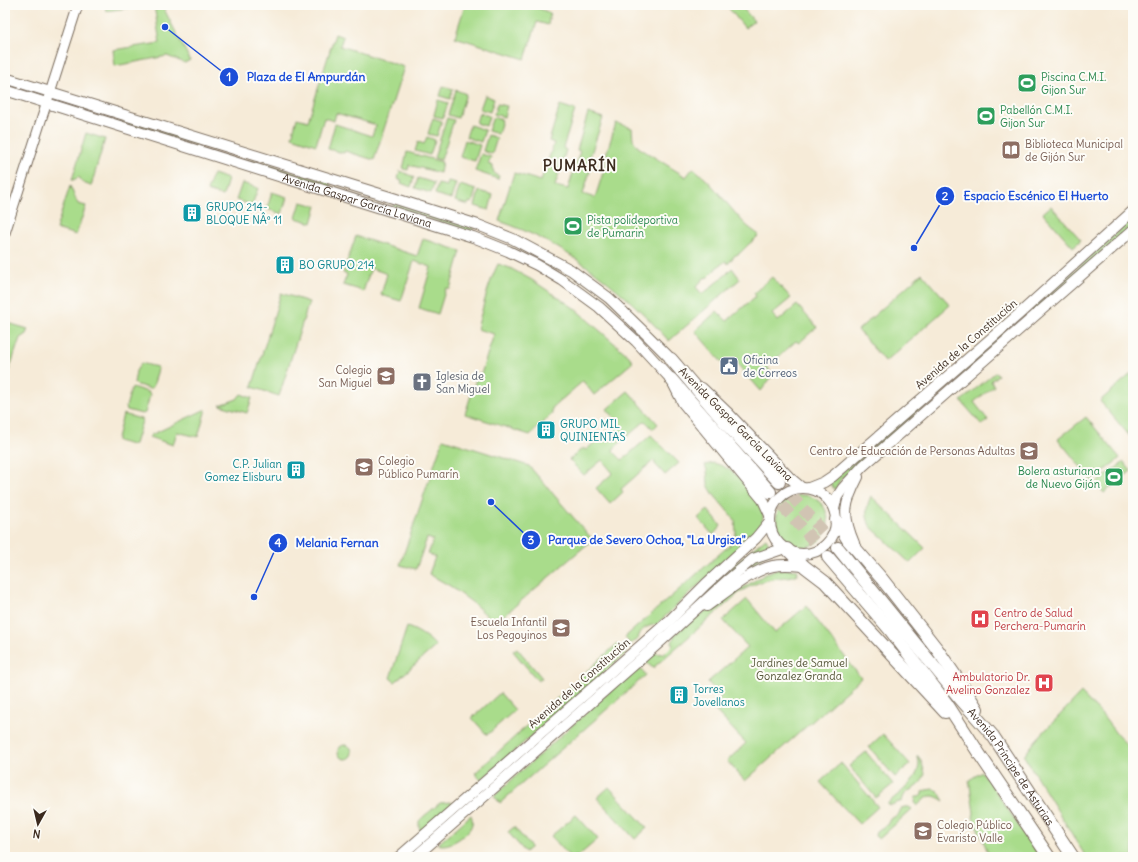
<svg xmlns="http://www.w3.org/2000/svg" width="1138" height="862" viewBox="0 0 1138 862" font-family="Delius,sans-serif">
<rect width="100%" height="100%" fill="#fdfcf7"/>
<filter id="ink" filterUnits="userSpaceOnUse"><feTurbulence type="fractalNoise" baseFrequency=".025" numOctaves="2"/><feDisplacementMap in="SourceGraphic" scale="8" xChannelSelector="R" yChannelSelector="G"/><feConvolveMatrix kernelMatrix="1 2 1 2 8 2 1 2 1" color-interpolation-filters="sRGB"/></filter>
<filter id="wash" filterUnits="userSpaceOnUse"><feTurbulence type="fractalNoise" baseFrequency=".012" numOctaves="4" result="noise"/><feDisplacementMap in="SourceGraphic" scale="16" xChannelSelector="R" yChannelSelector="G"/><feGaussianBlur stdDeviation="0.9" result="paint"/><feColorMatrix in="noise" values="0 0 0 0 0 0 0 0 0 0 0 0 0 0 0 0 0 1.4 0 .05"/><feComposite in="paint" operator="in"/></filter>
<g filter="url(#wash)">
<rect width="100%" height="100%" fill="#f6ebd8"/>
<path fill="#a9dc8b" stroke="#728354" d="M105,5H148L106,11Z
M154,5H166L167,8L164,9L190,60L185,63L167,56L115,66L113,50L160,43Z
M465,5H538V8L550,13L548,25L537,22L525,59L455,37Z
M726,5H740L754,21L745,28Z
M335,34L343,37L340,46L404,67L374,160L345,151L344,153L328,149L335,124L372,136L376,125L336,113L334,121L324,118L316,145L292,137L297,118L308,121Z
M443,86L453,89L450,99L440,96Z
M456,90L466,94L458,118L448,115Z
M485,95L494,99L490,112L480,109Z
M438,100L448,103L443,118L434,116V115Z
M497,104L507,106L504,117L494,114Z
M560,105L575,110L563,148L566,150L555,186L568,189L580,151L577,150L588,113L603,118L590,157L594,158L583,194L595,198L607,160L605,158L616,123L632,128L633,140L638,147L686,177L693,168C713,183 727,205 744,223C749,228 754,231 759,235L754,240L749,244L740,253L734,256L728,264L726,261L716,268L714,271L708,277L704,278L696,287L702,294L713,286V285L728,273H727L732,268L740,279L669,341C623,289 565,243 499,221L514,173L541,181L554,143L549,141Z
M479,113L489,116L486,126L476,123Z
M493,117L502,120L498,134L488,131Z
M433,118L442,121L437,136L428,134Z
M447,118L454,120L441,160L434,158Z
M124,119L194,142L196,143V145L121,122L122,120Z
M470,125L485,130L481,142L466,137Z
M86,133L105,139L91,186L83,183L79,177L73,180H72Z
M488,135L497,138L492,154L483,151Z
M427,137L435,140L430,155L415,151L418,142L424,144Z
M465,140L480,145L475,161L460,157Z
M407,152L442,162L440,173L409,165L408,170L403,169Z
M481,154L491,157L488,164L493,166C493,172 494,174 499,176L498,179L475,171Z
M251,161H254L330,183L331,187L329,188L251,162Z
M400,171L414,177L411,187L401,183L402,180L398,179Z
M213,174L228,179L223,196L207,191Z
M418,178L434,183L431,193L415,188Z
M448,181L456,183L451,199L435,194L438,184L447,186Z
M242,183L258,188L252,205L236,200Z
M460,185L476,190L472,203L469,202L468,205L455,201Z
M70,186L78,204L86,206L76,235L56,229Z
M479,191L493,195L489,210L475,206Z
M272,192L287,197L282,214L267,209Z
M301,202L317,206L312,223L296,218Z
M394,203L473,228L472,232L393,207Z
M1051,206L1081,240L1073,247L1043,213Z
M1133,218V225L1032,313L1030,311Z
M356,236L417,256L423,239L461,251L450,289L446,288L438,314L419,308L431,267L414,261L401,301L381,295L387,274L371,268L363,292L357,289L343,285L347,275L343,273Z
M498,264L510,268L532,280L574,308L614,343L629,356L633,362L594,395L583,381L552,408V414L530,435L465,414L478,373L481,374L494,334L477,329C483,307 488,284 498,264Z
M922,273L950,305L885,362L858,330Z
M772,277L791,298L772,314L778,321L797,305L817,327L799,343L796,341L767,367L773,375L761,391L733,359L725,366L695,331L717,311L727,321L756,296L754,293Z
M281,293L309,302L279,396L252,387Z
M5,322L28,329L26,334L20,338L5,382Z
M1002,332L1006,336L840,480L835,490L830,483Z
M141,363L157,367L158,369L153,387L150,389L135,384L134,383L136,371Z
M996,372L998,375L991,381L994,386L974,402L988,420L982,425L961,401Z
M1133,372V440L1100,401Z
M135,388L148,392L150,395L145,413L142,414L127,410L126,407L131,389Z
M628,391L658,424L653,429L645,421L614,448L613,451L622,460L651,435L679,463L665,475L655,464L654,460L621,489L623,492L610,504L596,488L613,473L602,460L584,475L569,460L583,448L586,450L618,422L607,409Z
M241,394L252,398L247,413L220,405L237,399Z
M206,409L198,437L177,432L173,445L149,437L151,435Z
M123,414L141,419L142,421L135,444L132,445L117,441V438Z
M1086,417L1120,458L1092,481L1058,439Z
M443,439L529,466L592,539L591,541L495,623L473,603L450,586L429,574L435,557L428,554L433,540L427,538L416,569L400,565Z
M1124,462L1131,471L1104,493L1096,483Z
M714,463C720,465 726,467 731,471C741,478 761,501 763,513C764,520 760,527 755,532L657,624C648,626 640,628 638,639L630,644L625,637L716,557L731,544L734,539L736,533L735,520L714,495L708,485L707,471L705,465Z
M776 521a26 26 0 1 1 52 0a26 26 0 1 1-52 0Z
M871,496L925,548L910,563L870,526C865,514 866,508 871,496Z
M708,510L721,526L713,535L698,518Z
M766,538L772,549L638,655L637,653L738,561Z
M783,569L798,570L797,574C789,578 781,577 772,579C760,581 750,586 740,592L653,668L643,660L653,653L664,654L673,645L672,643L675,634L694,619L713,606L767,573L774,570Z
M747,599L775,633L806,606L861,678L745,781L727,761L746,743L711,706L721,697L708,682L748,647L723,620Z
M407,627C418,631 428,637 436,646L395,682L390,678Z
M617,644L626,653L481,780L475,773Z
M517,648L542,678L538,681L513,651Z
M638,666L646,675L500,803L494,796Z
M500,693L515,710L487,735L472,718Z
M1081,693L1102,715L1118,736L1133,750V857H1086L1024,756L1036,740Z
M883,734L910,764L895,777L869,747Z
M338 752a7 7 0 1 1 14 0a7 7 0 1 1-14 0Z
M866,752L893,784L876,798L849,766Z
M917,755L921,760L925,774C923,778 922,782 918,785C910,792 905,789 902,801L891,805L887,804C900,792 926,776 917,755Z
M841,763L878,807L859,824L820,782Z
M982,772L990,783L1040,857H990L973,817L974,813L970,785L969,780Z
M609,787L647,828L635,839L597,798Z
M933,789L938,791L944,801C930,792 928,796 917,806L915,802L916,797H919L922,795V792L926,790Z
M451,802L454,804L421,832L419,827V821L423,817L440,803Z
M904,807H909L912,809L879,839L875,836L876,831L887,825L890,819L898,815L901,809Z
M471,815C472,818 473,821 472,824C470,834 448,849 438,844Z
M576,815L598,839L577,857H570L551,836Z
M514,827L531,847L525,852L508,832Z"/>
</g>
<g filter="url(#ink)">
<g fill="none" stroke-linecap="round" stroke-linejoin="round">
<path stroke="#d1c4b3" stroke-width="12" stroke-dasharray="12 6" stroke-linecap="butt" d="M779,482L838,548
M770,492L828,557"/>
<g stroke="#7c6e5f" stroke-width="11">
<path id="secondary" d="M5,233L78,5"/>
</g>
<g stroke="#7c6e5f" stroke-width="12">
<g id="primary">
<path d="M5,78L393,198L478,225L513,239L571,270L609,298L645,333L677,365"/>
<path id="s1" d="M5,90L473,237L508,251L537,265L562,280L599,307L636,341L671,379L683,403L763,500L770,515"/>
<path d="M702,388L727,412L789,477L802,488"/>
<path d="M809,488L824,482L833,476L1018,315L1133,211"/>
<circle cx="803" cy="521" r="33"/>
<path d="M834,509L837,497L843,488L863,466L1133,230"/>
<path d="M854,543C842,515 844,504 858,477"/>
<path d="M707,606C725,593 752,570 773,566C783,564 794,565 804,566"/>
<path d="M399,857L670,620L706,584L756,538L770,521"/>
<path d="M415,857L660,642L729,579L753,559L785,548"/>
</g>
</g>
<g stroke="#7c6e5f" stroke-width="14">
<g id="highway">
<path d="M671,359L729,427L779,482"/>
<path d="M671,379L770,492"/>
<path d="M836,520L848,540L882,579L937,649L965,690L977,709"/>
<path id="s2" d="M838,548L957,695L993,736L1073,857"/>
<path d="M787,549L804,566L825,582L945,712"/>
<path d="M828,557L891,631L947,704L980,755L1049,857"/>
</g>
</g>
<use href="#secondary" stroke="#fff" stroke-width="9"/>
<use href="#primary" stroke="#fff" stroke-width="10"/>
<use href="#highway" stroke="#fff" stroke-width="12"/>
</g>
</g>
<defs>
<g id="stadium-square" transform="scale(1)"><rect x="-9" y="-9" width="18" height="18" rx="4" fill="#2e9e5b" stroke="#fdfcf7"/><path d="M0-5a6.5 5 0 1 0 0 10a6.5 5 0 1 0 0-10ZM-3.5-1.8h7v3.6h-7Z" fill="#fff"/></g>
<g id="library-square" transform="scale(1)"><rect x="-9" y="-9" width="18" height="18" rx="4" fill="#8d6e63" stroke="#fdfcf7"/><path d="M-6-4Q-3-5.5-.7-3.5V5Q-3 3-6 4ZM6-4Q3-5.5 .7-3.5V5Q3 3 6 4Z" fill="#fff"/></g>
<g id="building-square" transform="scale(1)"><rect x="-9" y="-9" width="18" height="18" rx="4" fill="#0f9aa8" stroke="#fdfcf7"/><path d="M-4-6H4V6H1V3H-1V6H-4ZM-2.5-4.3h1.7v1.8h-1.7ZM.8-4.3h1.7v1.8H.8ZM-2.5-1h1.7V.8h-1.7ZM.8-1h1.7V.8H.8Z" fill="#fff"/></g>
<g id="civic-square" transform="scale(1)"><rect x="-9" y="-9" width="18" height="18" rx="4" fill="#5c6f8a" stroke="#fdfcf7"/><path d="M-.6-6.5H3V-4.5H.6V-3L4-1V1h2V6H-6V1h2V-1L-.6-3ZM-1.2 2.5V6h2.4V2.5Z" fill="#fff"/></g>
<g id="school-square" transform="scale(1)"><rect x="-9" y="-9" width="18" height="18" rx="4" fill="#8d6e63" stroke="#fdfcf7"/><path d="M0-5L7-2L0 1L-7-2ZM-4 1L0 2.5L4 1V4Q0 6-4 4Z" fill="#fff"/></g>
<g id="church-square" transform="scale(1)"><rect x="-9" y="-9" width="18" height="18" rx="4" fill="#6b7280" stroke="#fdfcf7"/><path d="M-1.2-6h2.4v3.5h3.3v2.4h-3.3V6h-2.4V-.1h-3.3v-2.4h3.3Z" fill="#fff"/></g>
<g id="hospital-square" transform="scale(1)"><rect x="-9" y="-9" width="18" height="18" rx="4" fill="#e0444e" stroke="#fdfcf7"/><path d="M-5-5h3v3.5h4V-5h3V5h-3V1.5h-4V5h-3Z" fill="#fff"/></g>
</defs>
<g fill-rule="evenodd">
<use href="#stadium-square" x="1027" y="83"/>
<use href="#stadium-square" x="986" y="116"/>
<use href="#library-square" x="1011" y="150"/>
<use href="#building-square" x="192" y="213"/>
<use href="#stadium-square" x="573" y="226"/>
<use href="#building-square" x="285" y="265"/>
<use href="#civic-square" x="729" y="366"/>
<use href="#school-square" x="386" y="376"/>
<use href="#church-square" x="422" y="382"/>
<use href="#building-square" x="546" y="430"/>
<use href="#school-square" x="1029" y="451"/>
<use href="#school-square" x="364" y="467"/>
<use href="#building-square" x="296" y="470"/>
<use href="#stadium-square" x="1114" y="477"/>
<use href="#hospital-square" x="980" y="619"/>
<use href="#school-square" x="561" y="628"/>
<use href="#hospital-square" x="1044" y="683"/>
<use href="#building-square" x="679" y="695"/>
<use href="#school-square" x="923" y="831"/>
</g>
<g text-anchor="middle" stroke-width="4" stroke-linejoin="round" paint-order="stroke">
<g font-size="11" fill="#27864d" stroke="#fdfcf7" text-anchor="start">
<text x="1041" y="81">Piscina C.M.I.<tspan x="1041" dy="13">Gijon Sur</tspan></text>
<text x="1000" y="114">Pabellón C.M.I.<tspan x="1000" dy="13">Gijon Sur</tspan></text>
<text x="587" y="224">Pista polideportiva<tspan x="587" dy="13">de Pumarin</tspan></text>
<text x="1100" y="475" text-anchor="end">Bolera asturiana<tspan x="1100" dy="13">de Nuevo Gijón</tspan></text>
</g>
<g font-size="11" fill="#785e54" stroke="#fdfcf7" text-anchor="start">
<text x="1025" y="148">Biblioteca Municipal<tspan x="1025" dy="13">de Gijón Sur</tspan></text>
<text x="372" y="374" text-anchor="end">Colegio<tspan x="372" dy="13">San Miguel</tspan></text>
<text x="1015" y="455" text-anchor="end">Centro de Educación de Personas Adultas</text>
<text x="378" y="465">Colegio<tspan x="378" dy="13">Público Pumarín</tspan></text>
<text x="547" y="626" text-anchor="end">Escuela Infantil<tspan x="547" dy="13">Los Pegoyinos</tspan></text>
<text x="937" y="829">Colegio Público<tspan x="937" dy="13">Evaristo Valle</tspan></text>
</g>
<g font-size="11" fill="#3b2a1e" stroke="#fdfcf7">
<text dy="4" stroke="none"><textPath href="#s1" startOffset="369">Avenida Gaspar García Laviana</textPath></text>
<text transform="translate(966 344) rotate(-41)" y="4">Avenida de la Constitución</text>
<text transform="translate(736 424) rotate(45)" y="4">Avenida Gaspar García Laviana</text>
<text transform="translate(579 683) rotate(-41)" y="4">Avenida de la Constitución</text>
<text dy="4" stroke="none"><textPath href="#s2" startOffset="279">Avenida Príncipe de Asturias</textPath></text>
</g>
<g font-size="11" fill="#0d838f" stroke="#fdfcf7" text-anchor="start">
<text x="206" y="211">GRUPO 214-<tspan x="206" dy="13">BLOQUE NÂº 11</tspan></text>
<text x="299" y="269">BO GRUPO 214</text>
<text x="560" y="428">GRUPO MIL<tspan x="560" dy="13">QUINIENTAS</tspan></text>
<text x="282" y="468" text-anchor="end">C.P. Julian<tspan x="282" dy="13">Gomez Elisburu</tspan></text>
<text x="693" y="693">Torres<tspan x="693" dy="13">Jovellanos</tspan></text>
</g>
<g font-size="11" fill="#4e5e75" stroke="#fdfcf7" text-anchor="start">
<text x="743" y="364">Oficina<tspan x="743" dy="13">de Correos</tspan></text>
</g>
<g font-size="11" fill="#5b616d" stroke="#fdfcf7" text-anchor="start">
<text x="436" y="380">Iglesia de<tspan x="436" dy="13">San Miguel</tspan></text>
</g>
<g font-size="11" fill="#be3a42" stroke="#fdfcf7" text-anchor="start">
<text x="994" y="617">Centro de Salud<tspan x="994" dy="13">Perchera-Pumarín</tspan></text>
<text x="1030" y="681" text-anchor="end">Ambulatorio Dr.<tspan x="1030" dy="13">Avelino Gonzalez</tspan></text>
</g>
<g font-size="11" fill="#565639" stroke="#fdfcf7">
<text x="799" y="667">Jardines de Samuel<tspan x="799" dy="13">Gonzalez Granda</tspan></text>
</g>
<g font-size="15" font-weight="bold" letter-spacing="1" fill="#3b2a1e" stroke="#fdfcf7">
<text x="580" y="171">PUMARÍN</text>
</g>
</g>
<path fill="none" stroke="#1d4ed8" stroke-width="1.5" d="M165 27L229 77M914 248L945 196M491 502L531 540M254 597L278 543"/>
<g fill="#1d4ed8" stroke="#fdfcf7" stroke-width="1.5">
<circle cx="165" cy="27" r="4"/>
<circle cx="914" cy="248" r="4"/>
<circle cx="491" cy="502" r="4"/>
<circle cx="254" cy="597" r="4"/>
<circle cx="229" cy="77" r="10"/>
<circle cx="945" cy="196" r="10"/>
<circle cx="531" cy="540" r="10"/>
<circle cx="278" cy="543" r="10"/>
</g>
<g font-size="12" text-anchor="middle" font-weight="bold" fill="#fff">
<text x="229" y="81">1</text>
<text x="945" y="200">2</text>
<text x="531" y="544">3</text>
<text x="278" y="547">4</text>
</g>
<g font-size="12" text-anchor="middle" font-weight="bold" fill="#1d4ed8" stroke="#fdfcf7" stroke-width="4" stroke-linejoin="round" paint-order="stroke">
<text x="306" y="81">Plaza de El Ampurdán</text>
<text x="1036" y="200">Espacio Escénico El Huerto</text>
<text x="647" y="544">Parque de Severo Ochoa, "La Urgisa"</text>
<text x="337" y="547">Melania Fernan</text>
</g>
<rect width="1138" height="862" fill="none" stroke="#fdfcf7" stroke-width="20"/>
<g transform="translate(38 824) rotate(188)" stroke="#fdfcf7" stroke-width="3" paint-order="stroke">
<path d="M0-3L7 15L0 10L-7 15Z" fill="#3b2a1e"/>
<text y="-6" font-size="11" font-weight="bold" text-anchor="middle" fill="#3b2a1e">N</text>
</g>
</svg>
